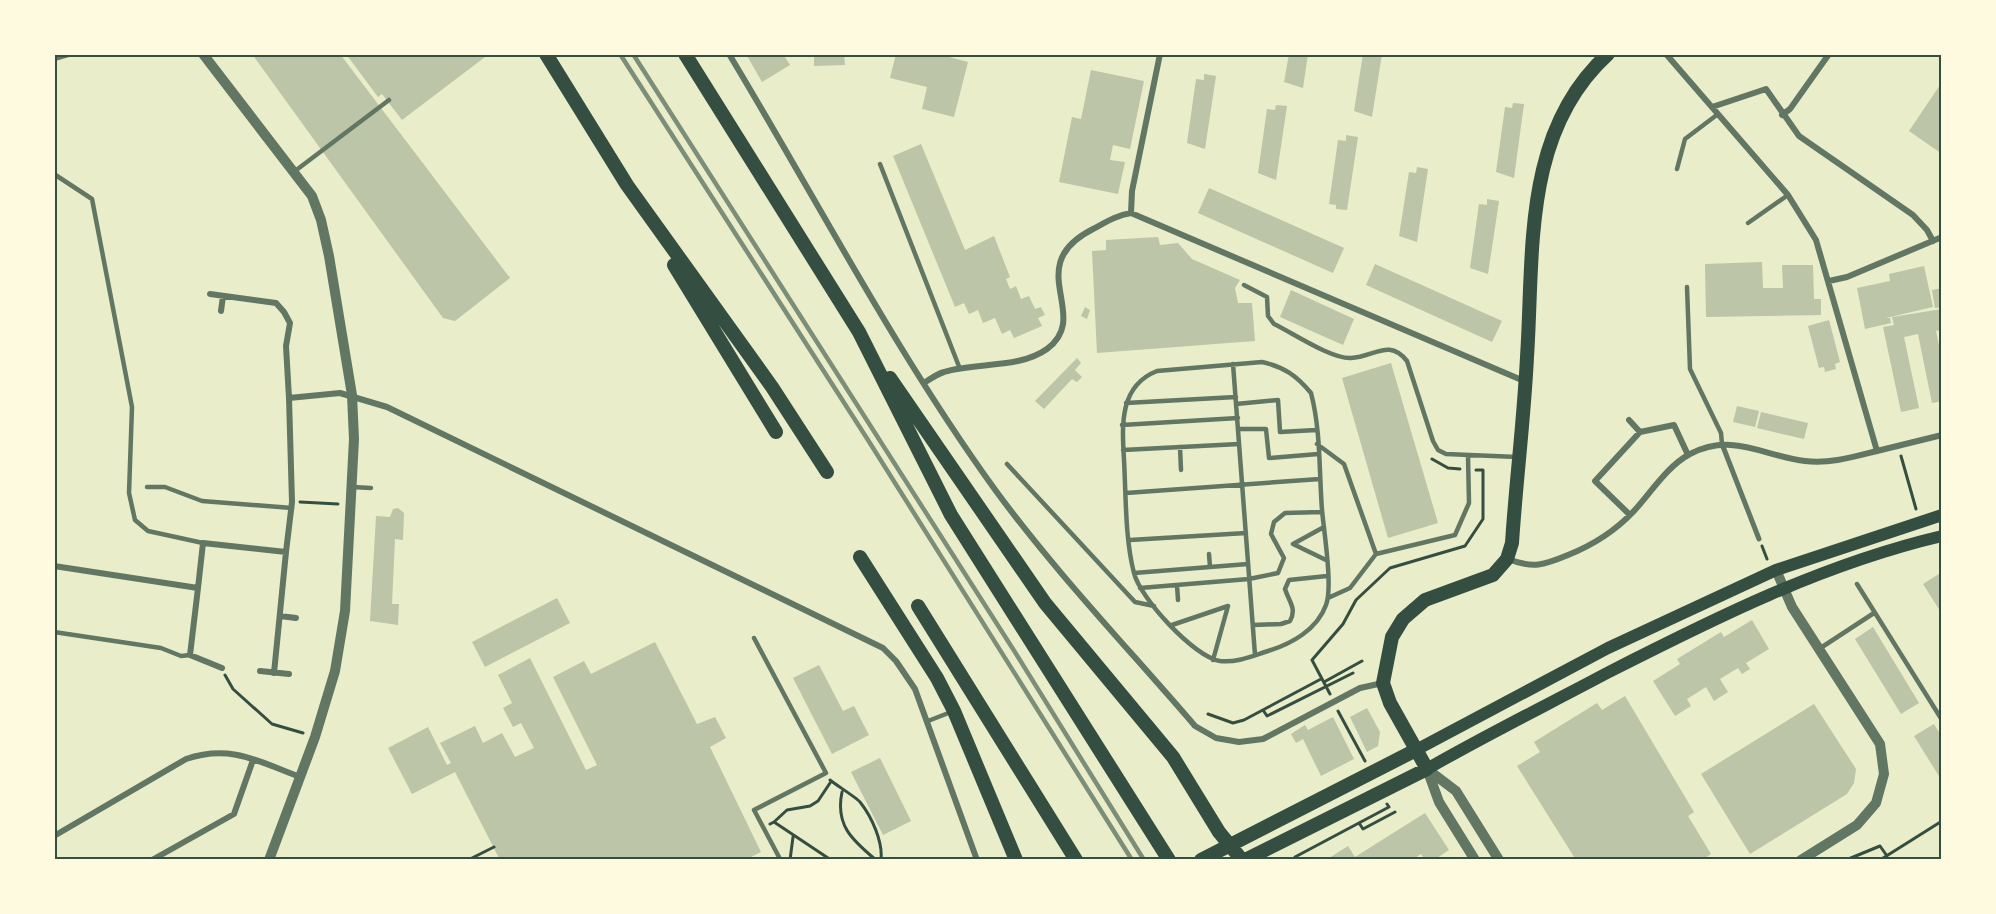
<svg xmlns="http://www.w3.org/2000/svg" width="1996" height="914" viewBox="0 0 1996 914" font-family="Karla,sans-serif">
<rect width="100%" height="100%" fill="#e9edc9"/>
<path fill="#bcc5a7" d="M252,54H340L510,278L455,321L443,318Z
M346,54H489L402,120L382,94L378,97Z
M746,54H783L790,65L762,82Z
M814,54H844L845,65L814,66Z
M896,54H938L968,62L954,117L922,109L927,87L890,78Z
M1289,54H1308L1303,88L1284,82Z
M1363,54H1382L1372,117L1354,111Z
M1091,70L1144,81L1130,149L1113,145L1110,160L1125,162L1118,194L1059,182L1072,117L1081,119Z
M1204,74L1216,76L1205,149L1187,143L1196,79L1204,80Z
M1942,82V154L1909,131Z
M1513,103L1524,104L1514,178L1496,172L1505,107L1512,108Z
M1276,105L1287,106L1276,180L1258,173L1267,109L1275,110Z
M1346,135L1358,137L1347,210L1336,209V205L1329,204L1338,140L1346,141Z
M921,144L965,250L994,236L1010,277L1006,279L1010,289L1016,286L1021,299L1029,296L1035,309L1041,307L1045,315L1038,318L1042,326L1014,338L1010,330L1002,334L995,318L983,323L978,310L969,314L964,303L955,307L893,156Z
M1417,167L1428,169L1417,242L1399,236L1409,172L1416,173Z
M1209,188L1344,248L1333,273L1198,213Z
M1487,199L1499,201L1488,274L1470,268L1479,204L1487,205Z
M1158,237L1160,245L1178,243L1192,259L1240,280L1235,288L1238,303H1252L1255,341L1097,353L1092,251L1106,250V240Z
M1762,262L1763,288H1783L1782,265H1813L1814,299H1821V315L1706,317L1705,264Z
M1375,264L1502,321L1492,342L1366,285Z
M1924,266L1933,307L1886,318H1890L1891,323L1865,329L1857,288L1890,281L1889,274Z
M1942,288V307L1935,308L1932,290Z
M1291,290L1354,319L1343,345L1280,317Z
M1085,307L1090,310L1087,319L1081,316Z
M1942,309V330L1936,331L1942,360V401L1932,403L1918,334L1904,337L1919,408L1901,412L1883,327L1894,325L1892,317Z
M1829,320L1840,362L1835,364L1836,369L1825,372L1824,367L1819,368L1808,326Z
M1077,358L1081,363L1075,370L1082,377L1077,382L1072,379L1044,409L1035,401Z
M1391,363L1438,523L1388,538L1342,378Z
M1737,406L1759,411L1755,427L1733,422Z
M1761,412L1808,423L1804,439L1757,428Z
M398,508L404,513L403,540L395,539L392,604H399L398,625L370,621L376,516L390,517L393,509Z
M1942,572V614L1923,584Z
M557,598L570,623L485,667L472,642Z
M1752,620L1769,649L1746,663L1750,669L1742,674L1738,668L1720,679L1728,692L1714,701L1706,687L1687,699L1691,706L1675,716L1653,681L1680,664L1677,659L1721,632L1724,637Z
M1873,627L1919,703L1901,714L1855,639Z
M655,642L697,724L715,717L726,738L710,747L761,852L745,860H500L455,772L412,794L388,748L428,727L447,765L451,763L440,743L475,726L483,743L502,733L515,757L534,748L521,723L513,727L503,708L512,703L498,675L530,658L586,770L597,765L553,677L584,661L591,674Z
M819,665L843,711L854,706L869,735L832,754L793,678Z
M1625,696L1694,812L1688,816L1711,854L1702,860H1576L1517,766L1540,752L1534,742L1597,703L1602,710Z
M1814,704L1856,769L1854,783L1847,794L1750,854L1701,774Z
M1367,708L1380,732L1378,746L1367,752L1350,717Z
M1333,717L1354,759L1321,776L1303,739L1296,743L1291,734L1305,725L1308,730Z
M1934,724L1942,737V781L1914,736Z
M880,758L911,821L883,835L851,772Z
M1425,813L1449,850L1434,860H1425L1421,854L1412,860H1326L1348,846L1355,857Z"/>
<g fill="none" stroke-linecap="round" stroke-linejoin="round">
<path stroke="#344e41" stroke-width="3" d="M1901,456L1916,509
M1432,459L1448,468L1460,469
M300,502L338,504
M1762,546L1767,559
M225,675L233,689L272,724L303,733
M1324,682L1362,661
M1330,694L1312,660L1343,624L1356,600L1390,568L1465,546L1483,519V470H1476
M1263,710L1267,716L1353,673
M1338,711L1365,761
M1208,714L1233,723L1244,720L1321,679
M830,780C836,785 857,798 860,802C872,817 883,842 881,860
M842,792C835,825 852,840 876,860
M774,822L787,810L810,806L818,801L830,783
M1359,823L1363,829L1395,812
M770,824L774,822L831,860
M468,860L494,847
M790,860L793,837
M1294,860L1295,857L1389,807L1387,804
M1846,860L1880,846L1887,856
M1880,860L1942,821"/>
<path stroke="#617663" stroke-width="4.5" d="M54,59L71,54
M880,164L960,369
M1677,169L1685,139L1718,114
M295,171L389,100
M54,174L92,199L132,407L129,493L135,520L148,531L203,543
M1748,223L1788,195
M1244,285L1267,297L1268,316L1274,324C1293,333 1331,359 1351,358C1374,357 1389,338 1407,361L1433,441L1438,450L1446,454L1517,457
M1687,287L1690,369L1721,433L1722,444
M1262,362C1284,367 1296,375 1311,393C1321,431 1319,472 1322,510C1324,532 1333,587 1326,605C1317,630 1291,644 1268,651C1252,656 1237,663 1220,661C1194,657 1140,598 1134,573C1125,539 1126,495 1124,460C1122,425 1119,386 1157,371Z
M1233,364L1255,655
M1126,403L1236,397
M1236,404L1278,400L1280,432L1316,430
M1122,425L1238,418
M1239,429H1266L1269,458L1318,454
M1317,444L1344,464L1376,554
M1180,447L1181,470
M1123,450L1239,444
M1007,464L1135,602L1154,606
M147,487H165L202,501L292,508
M352,487L371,488
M1126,493L1320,479
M1130,540L1246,533
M1293,544L1326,560
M1293,544L1324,527
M1209,554L1210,567
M1134,573L1248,564
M1857,584L1942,720
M1177,585L1178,600
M1140,588L1249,579L1278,573L1284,558L1271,534L1274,522L1285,513L1322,512
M1328,598L1350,588L1376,554L1455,535L1469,503L1468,456
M1172,625L1228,606
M1253,625L1281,624L1290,621C1297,608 1289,602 1285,589L1289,580L1327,576
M54,632L161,648L181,656L190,655
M754,638L826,773L754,810L779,857L778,860
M1819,649L1874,613
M1213,660L1228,606
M928,721L951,712"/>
<path stroke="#617663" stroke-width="5" d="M1722,444L1759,539"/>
<path stroke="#617663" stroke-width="6" d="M729,54C817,200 896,353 996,491C1057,574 1129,649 1195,726L1216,738L1239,742L1263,739L1360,688L1383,683
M1666,54L1788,195L1816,240L1877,451L1942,435
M1712,107L1766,89L1799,136L1913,215L1927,230L1933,241
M1782,115L1790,109L1829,54
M1131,213L1132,191L1160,54
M1829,281L1847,277L1942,237
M210,294L276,303L284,312L290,323L286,346L289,398
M221,311L223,296
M924,383C930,379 937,374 944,372C976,362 1019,369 1047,349C1093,315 1020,266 1093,229C1106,222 1117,215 1131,213L1524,381
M1629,420L1640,432
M1630,515L1595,481L1640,432L1674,425L1688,455
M1508,559C1533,569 1544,565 1568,555C1593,545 1614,532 1633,512C1650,494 1667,466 1690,454C1733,432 1763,456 1805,461C1830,464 1853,457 1877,451
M54,566L198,588L190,655L222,668
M198,588L203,543L286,552L292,502L289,398L340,393L387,407L883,648L896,661L915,689L977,860
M280,616L296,618
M260,671L289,674
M274,673L286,552
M54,836L186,759C230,744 258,761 300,777
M152,860L234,814L253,760"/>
<path stroke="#617663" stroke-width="10" d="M203,54L312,196L321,220L329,256L352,395L354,439L345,611L335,671L315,737L269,860
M1776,570L1792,607L1880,744L1884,774L1876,803L1857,825L1801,860
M1427,769L1456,791L1499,860
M1427,769L1439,802L1475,860"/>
<path stroke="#344e41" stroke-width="12" d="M1416,750L1608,648L1776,570L1942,515
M1427,769C1486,735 1547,705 1607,673C1715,618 1823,564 1942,536"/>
<path stroke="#344e41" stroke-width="14" d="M546,54L627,185L772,387L827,472
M685,54L859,332L951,515L1169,860
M674,265L776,432
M890,378L1045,603L1173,757L1219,832L1242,860
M860,557L937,678L954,711L1016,860
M918,606L1076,860
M1201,860L1416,750
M1245,860L1427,769L1390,703L1383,683L1392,637L1403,619L1425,600L1493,575L1507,559L1512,543C1516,481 1524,419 1527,357C1534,252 1522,132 1608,54"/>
<path stroke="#7c8e77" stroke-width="4.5" d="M620,54L868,440L1132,860
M633,54L1013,649L1144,860"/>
</g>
<rect width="1996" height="914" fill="none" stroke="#fefae0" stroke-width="111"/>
<rect x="56" y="56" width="1884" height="802" fill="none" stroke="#344e41" stroke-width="2"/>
</svg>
